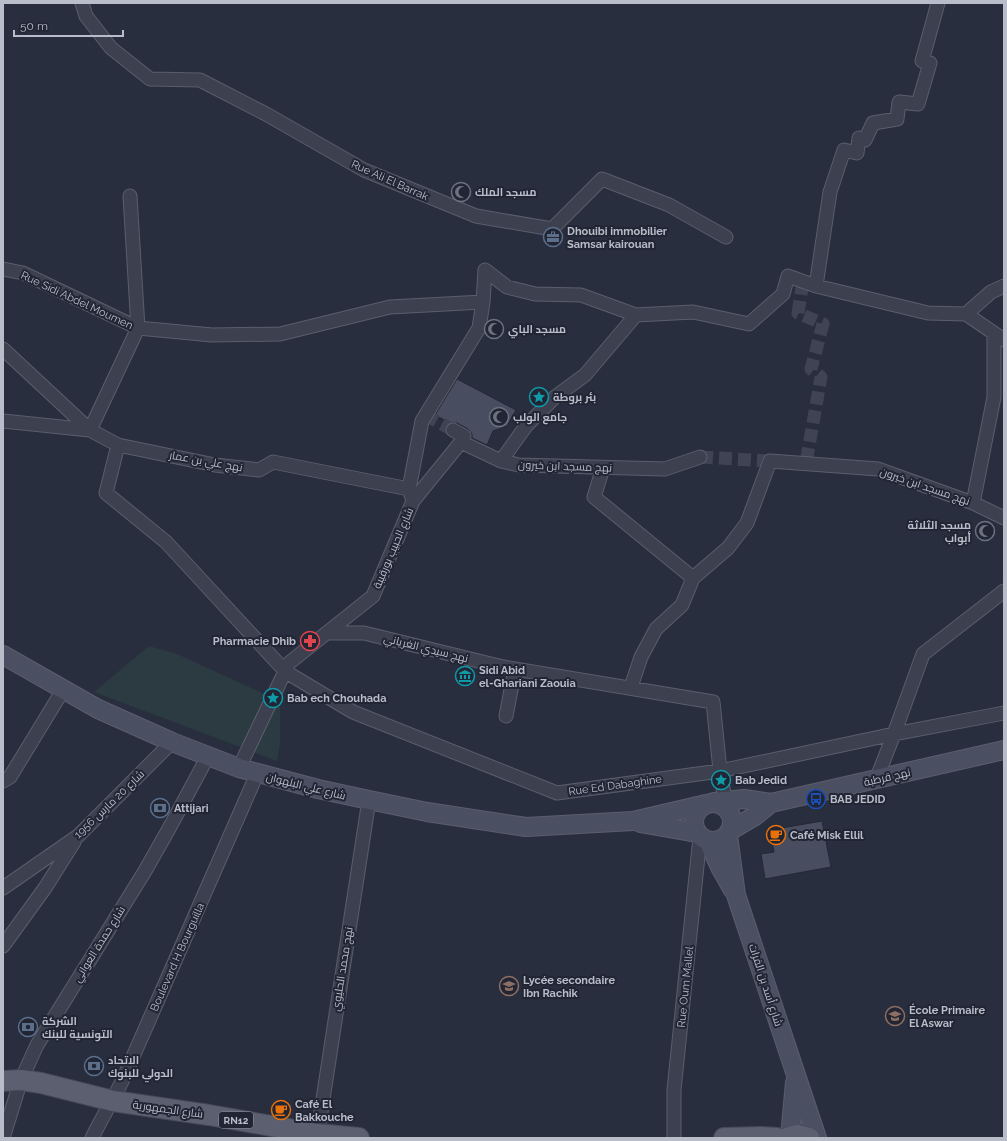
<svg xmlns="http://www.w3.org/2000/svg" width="1007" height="1141" viewBox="0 0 1007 1141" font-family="Raleway,Cairo,sans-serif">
<rect width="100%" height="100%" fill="#292e3f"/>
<path fill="#2b3b41" d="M149,646L177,654L273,698L280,703V743L277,761L94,692Z"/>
<path fill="#484d60" stroke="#232736" d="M457,379L516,410L507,426L493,431L487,445L472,438V434L468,429L457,423H450L435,415Z
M822,821L831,867L765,879L761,854L774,852L770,830Z"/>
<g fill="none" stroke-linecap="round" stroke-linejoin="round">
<path stroke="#3f4354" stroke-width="13" stroke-dasharray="13 6" stroke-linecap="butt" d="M803,282L798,313L823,324L811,369L821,377L806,463
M425,415L453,430
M700,457L770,461"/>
<g stroke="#5a5e6c" stroke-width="15">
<path id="street" d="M82,3L86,16L111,48L150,79L200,80L266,114L364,170L476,216L552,229L602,179L669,205L726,237
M3,269L23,273L138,328L212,335L280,334L390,307L483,302
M485,270L507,287L535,294L581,295L636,315L693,312L749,324L783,294L788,276L816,286L830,192L844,150L857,153L859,138L865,140L873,123L897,119L899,102L918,104L930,63L922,61L938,3
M816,286L928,313L966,314L1004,340
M966,314L991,292L1004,286
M3,349L90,430L138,328L130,196
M3,421L90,430L118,445L215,465L259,470L273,462L409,489
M453,430L464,436L461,442
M118,445L106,493L166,542L286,672L353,712L557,793L720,771L894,734L1004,713
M501,461L526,426L555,397L585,375L636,315
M603,468L594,497L693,578L682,605L656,629L641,657L631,687
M413,501L461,442L501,461L519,465L665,469L700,457
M973,503L994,397V333
M693,578L728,548L747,523L770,461L878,469L973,503L1004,518
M327,633H364L503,667L713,702L721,780L726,801
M506,716L515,669
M239,768L289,663L373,596L413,501L409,489L422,421L479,328L483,302L485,270
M876,780L894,734L923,654L1004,591
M3,781L10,777L63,690
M3,888L78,836L172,742
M3,946L45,888L74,842
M3,1138L21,1080L37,1045L145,871L171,825L208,756
M92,1138C102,1117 115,1097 125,1075L257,774
M317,1138L369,800
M674,1138V1090L700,837"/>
</g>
<g stroke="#5a5e6c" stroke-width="20">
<path id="secondary" d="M3,655L98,709L172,742L239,768L318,789L369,800L427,812L526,827L633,821L706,804
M714,802L744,799L771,803L1004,750
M694 822a19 19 0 1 1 38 0a19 19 0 1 1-38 0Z
M640,823L697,833
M731,830L755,816L771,803
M728,835L736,895L817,1138
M708,841L720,867L733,890
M790,1137L795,1082"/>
</g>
<g stroke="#464958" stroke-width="22">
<path id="primary" d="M3,1081L21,1080L41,1083L113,1101L209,1115L317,1134L359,1138
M724,1138L761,1137L777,1138
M787,1138L797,1135L809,1138"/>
</g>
<use href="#street" stroke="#3c404f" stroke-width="13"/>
<use href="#secondary" stroke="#4b4f62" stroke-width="18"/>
<use href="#primary" stroke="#5b5f6f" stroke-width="20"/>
</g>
<defs>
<g id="mosque-ring" transform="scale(1)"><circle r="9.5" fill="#212534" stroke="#6b7280" stroke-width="1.5"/><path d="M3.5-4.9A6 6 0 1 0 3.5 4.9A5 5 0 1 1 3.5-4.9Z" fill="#6b7280"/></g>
<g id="office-ring" transform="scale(1)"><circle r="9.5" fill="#212534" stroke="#5c6f8a" stroke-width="1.5"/><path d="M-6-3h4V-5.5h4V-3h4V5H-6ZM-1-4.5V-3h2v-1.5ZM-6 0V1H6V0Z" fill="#5c6f8a"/></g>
<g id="sight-ring" transform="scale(1)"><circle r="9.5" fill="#212534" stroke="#0f9aa8" stroke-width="1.5"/><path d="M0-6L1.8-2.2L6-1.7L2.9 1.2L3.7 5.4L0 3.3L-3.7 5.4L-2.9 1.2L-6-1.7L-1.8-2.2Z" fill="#0f9aa8"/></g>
<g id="pharmacy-ring" transform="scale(1)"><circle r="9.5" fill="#212534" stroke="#e0444e" stroke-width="1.5"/><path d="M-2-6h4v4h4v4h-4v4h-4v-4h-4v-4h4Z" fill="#e0444e"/></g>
<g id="museum-ring" transform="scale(1)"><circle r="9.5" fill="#212534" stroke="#0f9aa8" stroke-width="1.5"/><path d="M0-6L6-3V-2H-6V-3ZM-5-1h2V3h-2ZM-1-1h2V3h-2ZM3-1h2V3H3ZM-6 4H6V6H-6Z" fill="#0f9aa8"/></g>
<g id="bus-ring" transform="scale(1)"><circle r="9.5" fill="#212534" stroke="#1a4fb4" stroke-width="1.5"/><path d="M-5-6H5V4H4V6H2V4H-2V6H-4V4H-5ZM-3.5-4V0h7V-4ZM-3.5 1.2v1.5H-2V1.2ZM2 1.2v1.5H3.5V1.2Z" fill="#1a4fb4"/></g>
<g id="bank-ring" transform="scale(1)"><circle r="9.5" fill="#212534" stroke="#5c6f8a" stroke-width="1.5"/><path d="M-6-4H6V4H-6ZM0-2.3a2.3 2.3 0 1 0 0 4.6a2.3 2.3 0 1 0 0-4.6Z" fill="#5c6f8a"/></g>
<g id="cafe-ring" transform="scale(1)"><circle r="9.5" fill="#212534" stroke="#e8710a" stroke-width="1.5"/><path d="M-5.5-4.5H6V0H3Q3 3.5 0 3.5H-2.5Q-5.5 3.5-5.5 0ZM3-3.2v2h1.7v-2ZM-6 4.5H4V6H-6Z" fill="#e8710a"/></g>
<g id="school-ring" transform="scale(1)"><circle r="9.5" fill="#212534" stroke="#8d6e63" stroke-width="1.5"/><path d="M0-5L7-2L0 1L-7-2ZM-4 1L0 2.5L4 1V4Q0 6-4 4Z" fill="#8d6e63"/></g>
</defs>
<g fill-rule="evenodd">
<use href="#mosque-ring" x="461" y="192"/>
<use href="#office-ring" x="553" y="237"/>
<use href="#mosque-ring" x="494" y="329"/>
<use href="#sight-ring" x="539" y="397"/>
<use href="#mosque-ring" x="499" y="417"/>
<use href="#mosque-ring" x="985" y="531"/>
<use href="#pharmacy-ring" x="310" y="641"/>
<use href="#museum-ring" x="465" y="676"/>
<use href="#sight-ring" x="273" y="698"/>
<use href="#sight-ring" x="721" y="780"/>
<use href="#bus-ring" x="816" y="799"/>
<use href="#bank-ring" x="160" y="808"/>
<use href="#cafe-ring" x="776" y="835"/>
<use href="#school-ring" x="509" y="986"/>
<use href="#school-ring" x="895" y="1016"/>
<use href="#bank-ring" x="28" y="1027"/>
<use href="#bank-ring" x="94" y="1066"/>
<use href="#cafe-ring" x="281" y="1110"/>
</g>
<g text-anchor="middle" stroke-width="4" stroke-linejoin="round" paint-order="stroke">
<rect fill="#212534" stroke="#8b8f9c" stroke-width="1" x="219" y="1112" width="34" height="16" rx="3"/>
<g font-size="10" font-weight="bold" fill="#b9bcc9">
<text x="236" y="1124">RN12</text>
</g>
<g font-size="11" fill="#b9bcc9" stroke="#212534">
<text transform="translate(390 180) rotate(24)" y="4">Rue Ali El Barrak</text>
<text transform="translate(77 300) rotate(25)" y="4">Rue Sidi Abdel Moumen</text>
<text transform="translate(206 461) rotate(10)" y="4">نهج علي بن عمار</text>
<text transform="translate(565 466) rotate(2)" y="4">نهج مسجد ابن خيرون</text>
<text transform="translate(925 486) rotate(19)" y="4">نهج مسجد ابن خيرون</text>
<text transform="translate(393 548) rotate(-67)" y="4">شارع الحبيب بورقيبة</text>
<text transform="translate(426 648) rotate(14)" y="4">نهج سيدي الغرياني</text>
<text transform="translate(887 777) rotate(-13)" y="4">نهج قرطبة</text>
<text transform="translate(615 785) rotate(-8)" y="4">Rue Ed Dabaghine</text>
<text transform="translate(306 786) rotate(14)" y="4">شارع علي البلهوان</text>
<text transform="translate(109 804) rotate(-44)" y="4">شارع 20 مارس 1956</text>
<text transform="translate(99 944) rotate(-58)" y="4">شارع حمدة العواني</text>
<text transform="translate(177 957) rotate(-66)" y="4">Boulevard H Bourguilla</text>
<text transform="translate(342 969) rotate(-81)" y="4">نهج محمد الحليوي</text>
<text transform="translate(766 985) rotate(72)" y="4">شارع أسد بن الفرات</text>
<text transform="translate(685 987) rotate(-84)" y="4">Rue Oum Mallel</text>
<text transform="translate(168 1109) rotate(8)" y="4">شارع الجمهورية</text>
</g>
<g font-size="11" font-weight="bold" fill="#b9bcc9" stroke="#212534" text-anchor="start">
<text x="475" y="196">مسجد الملك</text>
<text x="567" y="235">Dhouibi immobilier<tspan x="567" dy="13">Samsar kairouan</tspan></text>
<text x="508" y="333">مسجد الباي</text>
<text x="553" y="401">بئر بروطة</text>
<text x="513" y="421">جامع الولب</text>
<text x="971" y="529" text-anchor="end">مسجد الثلاثة<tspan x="971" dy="13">أبواب</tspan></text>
<text x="296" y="645" text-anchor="end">Pharmacie Dhib</text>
<text x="479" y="674">Sidi Abid<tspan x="479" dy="13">el-Ghariani Zaouia</tspan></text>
<text x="287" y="702">Bab ech Chouhada</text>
<text x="735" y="784">Bab Jedid</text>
<text x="830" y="803">BAB JEDID</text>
<text x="174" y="812">Attijari</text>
<text x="790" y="839">Café Misk Ellil</text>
<text x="523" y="984">Lycée secondaire<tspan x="523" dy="13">Ibn Rachik</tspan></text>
<text x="909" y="1014">École Primaire<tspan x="909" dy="13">El Aswar</tspan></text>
<text x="42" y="1025">الشركة<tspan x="42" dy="13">التونسية للبنك</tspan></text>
<text x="108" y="1064">الاتحاد<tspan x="108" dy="13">الدولي للبنوك</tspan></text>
<text x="295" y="1108">Café El<tspan x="295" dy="13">Bakkouche</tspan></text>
</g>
</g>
<rect width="1007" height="1141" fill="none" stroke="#b9bcc9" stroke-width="8"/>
<path d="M14 30v6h109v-6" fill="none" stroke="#b9bcc9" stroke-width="2"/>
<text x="20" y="30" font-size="12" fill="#b9bcc9" stroke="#212534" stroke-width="3" paint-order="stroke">50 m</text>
</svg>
